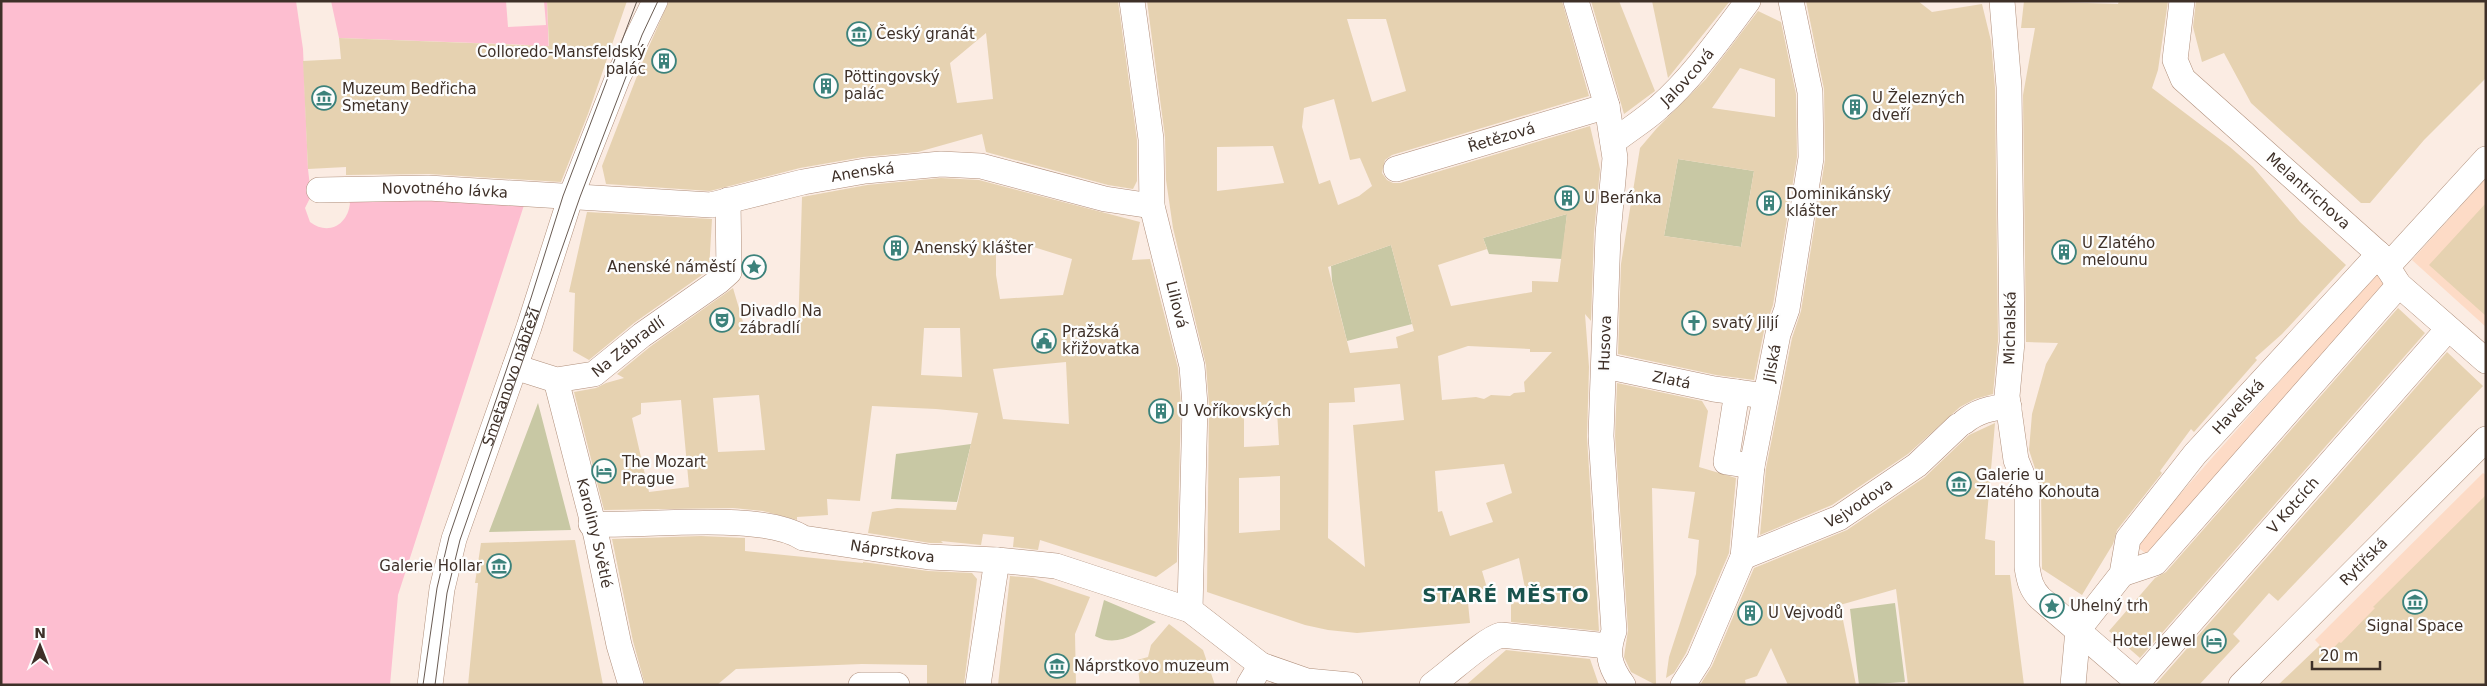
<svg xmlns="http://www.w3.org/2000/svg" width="2487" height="686" viewBox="0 0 2487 686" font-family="'DejaVu Sans',sans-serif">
<rect width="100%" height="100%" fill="#fbece3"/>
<path fill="#fddbc6" d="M2486,178V327L2412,260Z
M2380,268L2394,280L2149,556L2135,545Z
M2483,473L2486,475V685H2358L2315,640Z"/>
<path fill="#c8c8a4" d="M1678,159L1754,171L1741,247L1664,236Z
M1567,214L1562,259L1489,254L1483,238Z
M1391,245L1412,324L1347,341L1332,281L1331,266Z
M538,403L571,530L489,532Z
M971,444L957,502L891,499L896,454Z
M1104,600L1156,622C1137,633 1117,648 1095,636Z
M1895,603L1905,682L1859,685L1850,609Z"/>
<path fill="#fdbed0" d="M1,1H296L303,49L308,169L311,196L305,208L310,222C328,236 348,225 350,203L346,198L525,202L398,595L390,685H1Z
M331,1H547L550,84L529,45L339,38Z"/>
<path fill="#fbece3" d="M506,1H544L546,25L508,27Z"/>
<path fill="#e6d2b1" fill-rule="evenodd" d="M547,1H627L588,114L561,182L429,174L346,175V167L308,169L303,61L341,59L339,38L549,46Z
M669,1H1118L1137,140V181L1133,189L1108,185L986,152L982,134L918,152L863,157L800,168L710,191L606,184L602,166L646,53ZM986,33L993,99L957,103L950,63Z
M1147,1H1562L1589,96L1392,155L1385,160L1382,173L1387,180L1393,183H1400L1590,126L1600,169L1594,233L1591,321L1585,314L1589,367L1587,437L1599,631L1511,622V602L1528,603L1519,558L1482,571L1487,588L1467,593L1470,623L1357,633L1328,630L1305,625L1207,592L1209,405L1206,365L1173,228L1166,180L1165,137ZM1347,19H1386L1406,91L1372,102ZM1334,99L1350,160L1360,158L1372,186L1359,196L1338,205L1330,180L1319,184L1302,127L1304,108ZM1273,146L1284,183L1217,191V147ZM1567,214L1558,282L1532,281V292L1451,306L1438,265L1487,249L1483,238ZM1391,245L1414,331L1396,337L1398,348L1350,353L1328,267ZM1468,346L1530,349V352H1552L1524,382L1525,392L1514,393L1510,396L1491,395L1484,399L1476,397L1442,400L1438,356ZM1400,384L1404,420L1353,425L1365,567L1328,538L1329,403L1355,402L1354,388ZM1244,409L1277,411L1279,445L1244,447ZM1504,464L1512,493L1486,503L1493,522L1450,536L1442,511L1438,512L1435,471ZM1280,476V530L1239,533V478Z
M1591,1H1619L1655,91L1624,114Z
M1652,1H1730L1668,78Z
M1806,1H1918L1932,12L1982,4L1991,41L1995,88L1998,341L1993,394L1975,399L1960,407L1908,454L1832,505L1760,535L1766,468L1792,338L1801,311L1825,160L1824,89Z
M2024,1L2118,4L2119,1H2168L2158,70L2152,88L2230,147L2253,167L2300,222L2346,265L2282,334L2255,358L2257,360L2194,432L2191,429L2160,471L2162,473L2117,530L2113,544L2082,595L2042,569L2041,487L2029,450L2032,414L2046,364L2058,343L2026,342L2023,95L2035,28H2021Z
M2196,1H2486V78L2424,140L2370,203H2361L2251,103L2224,53L2202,62L2193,27Z
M1758,11L1781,22L1796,94L1797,157L1773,305L1764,331L1754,380L1716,375L1618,354L1621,264L1640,148L1657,128L1706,79ZM1740,68L1775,79V117L1712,108ZM1678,159L1754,171L1741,247L1664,236Z
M941,178L979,180L1140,222L1132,260L1150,259L1178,368L1181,405L1177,562L1156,577L1040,540L1038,550L1013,547L1014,537L983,534L981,545L941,541L943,543H930L868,533L872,512L897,508L956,510L978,413L936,409L872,406L860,501L827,499L828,515L797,517V520L763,511L733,508L604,510L574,392L596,388L606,383L624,378L617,374L651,346L733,288L746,332L798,335L802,197L867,185ZM996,244H1024L1072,259L1063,295L1000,299L996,275ZM924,328H960L962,377L921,375ZM1066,362L1069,424L1003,419L993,369ZM759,395L765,450L718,452L713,398ZM681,400L689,487L649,492L632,418L641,414V403Z
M2486,203V316L2429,265Z
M587,212L712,219L709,270L634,323L589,360L573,351L575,293L569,292Z
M2398,308L2425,333L2140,658L2109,631L2155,578L2166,572Z
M2447,352L2483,386L2278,601L2269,593L2233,634L2240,641L2199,685H2155Z
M1617,383L1702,401L1708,411L1699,467L1736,478L1729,553L1686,653L1674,673L1666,678L1669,657L1696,574L1699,540L1688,538L1695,492L1652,488L1656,685L1631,672L1624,657L1628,630L1615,436Z
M1995,423L1985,539L1995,541V575H2010L2024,685H1908L1896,589L1840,605L1856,685H1788L1771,648L1757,676L1745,680L1746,685H1700L1712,666L1754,568L1847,530L1925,477L1969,435Z
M2486,495V685H2278L2320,645L2328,654L2339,642L2341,643L2375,608L2373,607Z
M701,536L745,538V551L863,563V562L928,571L972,573L977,579L964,685H927V665L862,664L736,669L717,685H645L633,641L612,539Z
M575,540L603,685H468L478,583H475L481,543Z
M1010,576L1033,578L1090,597L1075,634L1076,685H998Z
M1169,624L1203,650L1215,685H1140L1137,660L1148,657L1151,645Z
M1506,650L1590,659L1599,685H1466Z"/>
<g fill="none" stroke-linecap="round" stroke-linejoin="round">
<g stroke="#b08f7b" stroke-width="26">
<g id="minor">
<path id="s1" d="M1132,1L1151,139L1152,206L1192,366L1195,405L1190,610"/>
<path d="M1576,1L1607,106L1615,158L1608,234L1601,436L1614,631C1606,653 1609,666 1623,685"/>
<path d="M2002,1L2009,87L2012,342L2007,396L2016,460L2027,487V567C2029,580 2031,589 2040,598L2141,685"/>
<path id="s2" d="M2182,1L2175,60L2183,79L2379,254L2399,285L2486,361"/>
<path id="s3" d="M1613,142C1628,130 1645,120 1659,107C1694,76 1720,38 1748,1"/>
<path id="s4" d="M1396,169L1607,106"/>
<path id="s5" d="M319,190L428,188L711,205L803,182L865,171L941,164L981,166L1105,199L1152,206"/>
<path d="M2387,267L2486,159"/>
<path id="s6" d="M1605,366L1714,389L1765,396"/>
<path id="s7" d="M515,367L556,380L594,374L642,335L719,281L729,272L728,200"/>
<path id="s8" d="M556,380L596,535L619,645L631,685"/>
<path d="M1737,392L1726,462L1752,466"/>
<path d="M1964,422C1977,411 1993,407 2009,407"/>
<path id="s9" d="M591,524C643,527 762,511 803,538L929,557L997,560L1056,566L1190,610L1261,665L1307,681L1350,685"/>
<path id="s10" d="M1743,557L1839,518L1917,465L1958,426"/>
<path d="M2122,574L2155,563L2399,285"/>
<path id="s11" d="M2078,630L2122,574L2128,539L2195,454L2379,254"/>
<path id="s12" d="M2138,682L2448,329"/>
<path id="s13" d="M430,685L442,589L454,539L529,327L571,196L618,77L655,1"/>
<path d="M861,685H897"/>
<path d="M978,685L997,560"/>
<path d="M1249,685L1261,665"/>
<path d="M1432,685C1449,673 1485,639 1501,635L1608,646"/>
<path id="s14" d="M1683,685L1699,660L1743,557L1752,466L1778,334L1787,309L1811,158L1810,92L1791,1"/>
<path d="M2073,685L2078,630"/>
<path id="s15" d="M2241,685L2486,439"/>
</g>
</g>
<use href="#minor" stroke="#fff" stroke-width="25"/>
<path stroke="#695b52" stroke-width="1" d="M423,685L437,588L449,537L531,298L563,196L637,1
M435,685L447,593L460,540L580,197L642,35L658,1"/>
</g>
<defs>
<g id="museum-ring" transform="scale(1.25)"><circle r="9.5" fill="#fdfdfd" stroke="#3c827b" stroke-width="1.5"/><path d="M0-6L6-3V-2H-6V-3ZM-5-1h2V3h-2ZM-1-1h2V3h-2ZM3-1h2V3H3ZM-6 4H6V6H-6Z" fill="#3c827b"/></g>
<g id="building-ring" transform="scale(1.25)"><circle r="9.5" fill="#fdfdfd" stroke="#3c827b" stroke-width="1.5"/><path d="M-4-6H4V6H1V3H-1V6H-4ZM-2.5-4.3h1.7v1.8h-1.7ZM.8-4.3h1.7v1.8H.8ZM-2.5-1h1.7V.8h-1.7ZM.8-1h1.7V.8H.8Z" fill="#3c827b"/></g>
<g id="sight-ring" transform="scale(1.25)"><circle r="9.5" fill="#fdfdfd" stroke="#3c827b" stroke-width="1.5"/><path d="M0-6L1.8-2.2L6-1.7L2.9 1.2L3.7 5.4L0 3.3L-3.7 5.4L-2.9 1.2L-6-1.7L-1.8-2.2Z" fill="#3c827b"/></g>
<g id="theatre-ring" transform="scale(1.25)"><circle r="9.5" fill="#fdfdfd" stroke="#3c827b" stroke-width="1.5"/><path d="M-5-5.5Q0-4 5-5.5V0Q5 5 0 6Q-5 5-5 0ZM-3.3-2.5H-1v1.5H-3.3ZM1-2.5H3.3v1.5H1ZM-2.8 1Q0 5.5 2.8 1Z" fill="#3c827b"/></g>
<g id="church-ring" transform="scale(1.25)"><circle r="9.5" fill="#fdfdfd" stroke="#3c827b" stroke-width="1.5"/><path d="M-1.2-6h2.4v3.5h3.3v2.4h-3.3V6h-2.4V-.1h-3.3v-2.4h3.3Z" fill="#3c827b"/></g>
<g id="civic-ring" transform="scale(1.25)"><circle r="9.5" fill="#fdfdfd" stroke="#3c827b" stroke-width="1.5"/><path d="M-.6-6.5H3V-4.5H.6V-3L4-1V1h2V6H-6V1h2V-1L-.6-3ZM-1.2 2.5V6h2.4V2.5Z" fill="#3c827b"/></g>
<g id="hotel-ring" transform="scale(1.25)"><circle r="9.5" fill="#fdfdfd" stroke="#3c827b" stroke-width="1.5"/><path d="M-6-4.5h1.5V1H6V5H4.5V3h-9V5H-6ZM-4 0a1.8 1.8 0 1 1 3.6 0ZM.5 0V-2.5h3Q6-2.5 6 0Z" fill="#3c827b"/></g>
</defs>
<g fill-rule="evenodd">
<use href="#museum-ring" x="859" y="34"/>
<use href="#building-ring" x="664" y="61"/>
<use href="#building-ring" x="826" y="86"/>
<use href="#museum-ring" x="324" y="98"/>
<use href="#building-ring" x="1855" y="107"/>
<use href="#building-ring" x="1567" y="198"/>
<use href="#building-ring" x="1769" y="203"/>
<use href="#building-ring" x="896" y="248"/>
<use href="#building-ring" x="2064" y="252"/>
<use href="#sight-ring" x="754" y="267"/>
<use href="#theatre-ring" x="722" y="320"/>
<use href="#church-ring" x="1694" y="323"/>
<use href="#civic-ring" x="1044" y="341"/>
<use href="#building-ring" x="1161" y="411"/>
<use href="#hotel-ring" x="604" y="471"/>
<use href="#museum-ring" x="1959" y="484"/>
<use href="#museum-ring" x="499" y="566"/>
<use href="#museum-ring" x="2415" y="602"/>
<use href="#sight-ring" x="2052" y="606"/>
<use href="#building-ring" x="1750" y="613"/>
<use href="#hotel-ring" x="2214" y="641"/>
<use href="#museum-ring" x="1057" y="666"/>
</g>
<g text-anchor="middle" stroke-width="4.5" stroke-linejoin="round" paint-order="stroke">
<g font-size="15" fill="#3e3028" stroke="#fdfdfd" text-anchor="start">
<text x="876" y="39">Český granát</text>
<text x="646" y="57" text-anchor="end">Colloredo-Mansfeldský<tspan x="646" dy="17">palác</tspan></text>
<text x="844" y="82">Pöttingovský<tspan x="844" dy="17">palác</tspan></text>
<text x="342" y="94">Muzeum Bedřicha<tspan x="342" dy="17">Smetany</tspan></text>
<text x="1872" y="103">U Železných<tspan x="1872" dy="17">dveří</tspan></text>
<text x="1786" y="199">Dominikánský<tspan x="1786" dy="17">klášter</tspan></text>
<text x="1584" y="203">U Beránka</text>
<text x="2082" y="248">U Zlatého<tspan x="2082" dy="17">melounu</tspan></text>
<text x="914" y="253">Anenský klášter</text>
<text x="736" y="272" text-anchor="end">Anenské náměstí</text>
<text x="740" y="316">Divadlo Na<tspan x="740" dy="17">zábradlí</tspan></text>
<text x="1712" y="328">svatý Jiljí</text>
<text x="1062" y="337">Pražská<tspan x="1062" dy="17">křižovatka</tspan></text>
<text x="1178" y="416">U Voříkovských</text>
<text x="622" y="467">The Mozart<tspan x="622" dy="17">Prague</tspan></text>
<text x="1976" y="480">Galerie u<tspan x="1976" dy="17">Zlatého Kohouta</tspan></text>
<text x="482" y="571" text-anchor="end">Galerie Hollar</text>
<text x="2070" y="611">Uhelný trh</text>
<text x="1768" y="618">U Vejvodů</text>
<text x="2415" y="631" text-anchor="middle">Signal Space</text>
<text x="2196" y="646" text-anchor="end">Hotel Jewel</text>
<text x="1074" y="671">Náprstkovo muzeum</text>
</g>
<g font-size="15" fill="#3e3028" stroke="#fdfdfd">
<text dy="5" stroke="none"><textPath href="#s3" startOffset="99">Jalovcová</textPath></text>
<text dy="5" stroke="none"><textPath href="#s4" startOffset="110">Řetězová</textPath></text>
<text dy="5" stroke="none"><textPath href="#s5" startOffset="548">Anenská</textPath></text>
<text dy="5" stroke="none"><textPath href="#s5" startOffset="126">Novotného lávka</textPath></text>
<text dy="5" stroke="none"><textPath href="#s2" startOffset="248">Melantrichova</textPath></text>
<text dy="5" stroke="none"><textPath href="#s1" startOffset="308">Liliová</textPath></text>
<text transform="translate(2010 328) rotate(-89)" y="5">Michalská</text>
<text transform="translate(1605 343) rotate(-88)" y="5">Husova</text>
<text dy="5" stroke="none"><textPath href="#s7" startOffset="125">Na Zábradlí</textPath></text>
<text dy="5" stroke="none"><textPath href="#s14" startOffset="338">Jilská</textPath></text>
<text dy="5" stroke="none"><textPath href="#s13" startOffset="320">Smetanovo nábřeží</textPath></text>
<text dy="5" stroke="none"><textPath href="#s6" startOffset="68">Zlatá</textPath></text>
<text dy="5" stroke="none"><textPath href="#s11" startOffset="279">Havelská</textPath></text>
<text dy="5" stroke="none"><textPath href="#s10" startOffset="128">Vejvodova</textPath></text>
<text dy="5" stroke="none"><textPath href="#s12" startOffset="235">V Kotcích</textPath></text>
<text dy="5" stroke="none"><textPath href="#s8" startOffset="158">Karoliny Světlé</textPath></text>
<text dy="5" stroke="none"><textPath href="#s9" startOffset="305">Náprstkova</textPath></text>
<text dy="5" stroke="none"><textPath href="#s15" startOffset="174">Rytířská</textPath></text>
</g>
<g font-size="20" font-weight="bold" letter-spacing="1" fill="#18524c" stroke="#fdfdfd">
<text x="1506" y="602">STARÉ MĚSTO</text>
</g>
</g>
<rect width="2487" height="686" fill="none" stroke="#3e3028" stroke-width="5"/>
<g transform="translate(40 646)" stroke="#fdfdfd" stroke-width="4" paint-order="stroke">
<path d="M0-4L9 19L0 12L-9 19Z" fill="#3e3028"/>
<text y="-8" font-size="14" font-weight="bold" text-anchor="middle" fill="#3e3028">N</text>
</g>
<path d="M2312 661v8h68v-8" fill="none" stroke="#3e3028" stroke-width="2.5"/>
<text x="2320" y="661" font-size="15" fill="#3e3028" stroke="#fdfdfd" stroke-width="4" paint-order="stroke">20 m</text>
</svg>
